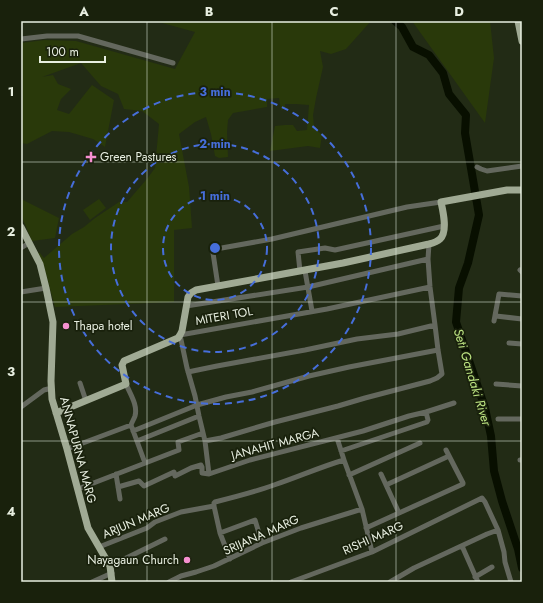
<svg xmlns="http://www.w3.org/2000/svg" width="543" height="603" viewBox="0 0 543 603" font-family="Jost,sans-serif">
<rect width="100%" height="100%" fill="#222b15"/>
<path fill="#29390a" d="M155,21H371L346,49L331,54L320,51L323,67L316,98L313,115L314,127L322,135L320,148L308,146L270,151L275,126L285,125H293L297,131L307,130L309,105L296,104H285V109L281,110L279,98L267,99V107L233,113L228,120L227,132L228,157L219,158L215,156L211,134L206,117L195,122L179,134L189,187L192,228L174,230V302L55,307L43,263L35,252L40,253L44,258L72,234L84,227L95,218L119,202H127L146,180L155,168L159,124L142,111L124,109L118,94L101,86L81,63L42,77L53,75L58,84L71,89L61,99L57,110L69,114L92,85L114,100L105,147L93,139L69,132L52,131L27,144L21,143V43L45,40L76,41L175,69L195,32Z
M412,21H490L494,58L485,123Z
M21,197L23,200L59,218L55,238L32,241L21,215Z
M99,199L106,208L90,220L83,210Z"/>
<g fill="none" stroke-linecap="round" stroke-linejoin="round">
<path stroke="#080f00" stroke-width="8" d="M395,21L402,27L413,47L429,55L443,73L449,94L466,115L465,133L479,215L468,263L459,288L456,322L485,408L491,436L494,471L502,501L518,549L522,568"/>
<path stroke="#64685e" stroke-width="5" d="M21,39L47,36H78L173,63
M477,167L481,169L487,171L522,166
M21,248L29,243
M520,270L522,272
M300,271L298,252L325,248L335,250L444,226
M305,271L312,311
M218,286L213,253V250L216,249L272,239L407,207L441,202
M21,292L46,288
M186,306L308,287L428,259
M496,316L522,319
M494,321L499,294L522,296
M509,343L522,344
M188,372L217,366L305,350L357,339L398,334L435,325
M80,383L86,401
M126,384C130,394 138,405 135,416C134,419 132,422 131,425L145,463
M496,384L522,386
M21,407L44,390L48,389L51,390
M498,419H522
M133,431L197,405L226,397L252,392L309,376L349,367L438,350
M337,438L344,460L362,509L372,552
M137,441L199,416
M205,441L221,438L275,422L338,406L365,398L430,381L437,378L442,374L438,350L435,325L430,287L428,259L429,244
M67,449L131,425
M341,451L427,422L428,420L426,412
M520,460H522
M116,474L120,499
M209,474L205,441L199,416L195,396L187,368L180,335L327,309L430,287
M381,474L399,513
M349,475L420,443
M386,485L449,456
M118,487L139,481L144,486L174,472L175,476L191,468L201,465L202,467V473L209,474L250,460L363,431L409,416L426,412L454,403
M78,489L179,450L178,442L203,433
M214,506L220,533L230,559
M366,528L463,484V483L446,450
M220,533L255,520L262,543
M462,546L478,582
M99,547L147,528L155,522L181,512L214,506V503L215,502C235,497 255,492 274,485C298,477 320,467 344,460
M110,566L165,539
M475,577L492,567
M92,582L112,573
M169,582L181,576L196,572L214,566L262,543L301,528L362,509
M291,582L372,552L482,498L485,502L498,530L504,552L505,562L511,582
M390,582L414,568L487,534L498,530"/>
<path stroke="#a0aa94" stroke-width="7" d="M518,21L522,41
M21,227L40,264L46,288L53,322L51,381L52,399L67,449L88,528L110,566L112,582
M56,413L126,384L122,365L124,361L178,338L180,335L182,331L188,297L191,293L196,290L343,263L429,244C433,243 437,242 440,239C448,232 443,211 441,202L507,190H522"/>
</g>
<path fill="none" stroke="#e8efe1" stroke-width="1" stroke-opacity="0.55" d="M147,21V582M272,21V582M396,21V582M21,162H522M21,302H522M21,441H522"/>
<g fill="none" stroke="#466eda" stroke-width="2" stroke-dasharray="7 5">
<circle cx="215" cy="248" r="52"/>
<circle cx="215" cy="248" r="104"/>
<circle cx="215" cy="248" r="156"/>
</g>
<g fill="#f690d0" stroke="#19210c" stroke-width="1.5">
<path d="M89 151h4v4h4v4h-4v4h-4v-4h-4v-4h4z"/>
<circle cx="66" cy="326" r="4"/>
<circle cx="187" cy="560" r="4"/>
</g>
<g text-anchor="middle" stroke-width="3.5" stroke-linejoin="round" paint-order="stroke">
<g font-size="12" fill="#e8efe1" stroke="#19210c" text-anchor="start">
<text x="100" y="161">Green Pastures</text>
<text x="74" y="330">Thapa hotel</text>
<text x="179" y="564" text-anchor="end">Nayagaun Church</text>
</g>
<g font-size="12" fill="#e8efe1" stroke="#19210c">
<text transform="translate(224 316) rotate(-10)" y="4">MITERI TOL</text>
<text transform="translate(275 444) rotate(-15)" y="4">JANAHIT MARGA</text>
<text transform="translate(78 450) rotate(75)" y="4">ANNAPURNA MARG</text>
<text transform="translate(136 521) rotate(-23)" y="4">ARJUN MARG</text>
<text transform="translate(261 535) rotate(-24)" y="4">SRIJANA MARG</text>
<text transform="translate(373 538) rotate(-24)" y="4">RISHI MARG</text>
</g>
<g font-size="13" font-style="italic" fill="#bde482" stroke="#19210c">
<text transform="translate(473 377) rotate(73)" y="5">Seti Gandaki River</text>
</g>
</g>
<circle cx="215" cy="248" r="6" fill="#466eda" stroke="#19210c" stroke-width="2"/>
<g font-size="12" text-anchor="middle" font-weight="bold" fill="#466eda" stroke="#19210c" stroke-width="3.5" stroke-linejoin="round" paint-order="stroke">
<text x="215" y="96">3 min</text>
<text x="215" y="148">2 min</text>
<text x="215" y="200">1 min</text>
</g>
<rect width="543" height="603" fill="none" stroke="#19210c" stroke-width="44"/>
<path d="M40 56v6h65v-6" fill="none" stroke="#e8efe1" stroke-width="2"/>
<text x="46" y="56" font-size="12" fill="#e8efe1" stroke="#19210c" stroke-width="3" paint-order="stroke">100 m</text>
<rect x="22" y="22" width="499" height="559" fill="none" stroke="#e8efe1" stroke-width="1.5"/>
<g font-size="13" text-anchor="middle" font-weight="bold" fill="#e8efe1">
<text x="84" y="16">A</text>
<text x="209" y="16">B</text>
<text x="334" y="16">C</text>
<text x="459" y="16">D</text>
<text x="11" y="96">1</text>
<text x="11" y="236">2</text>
<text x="11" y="376">3</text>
<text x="11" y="516">4</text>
</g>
</svg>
